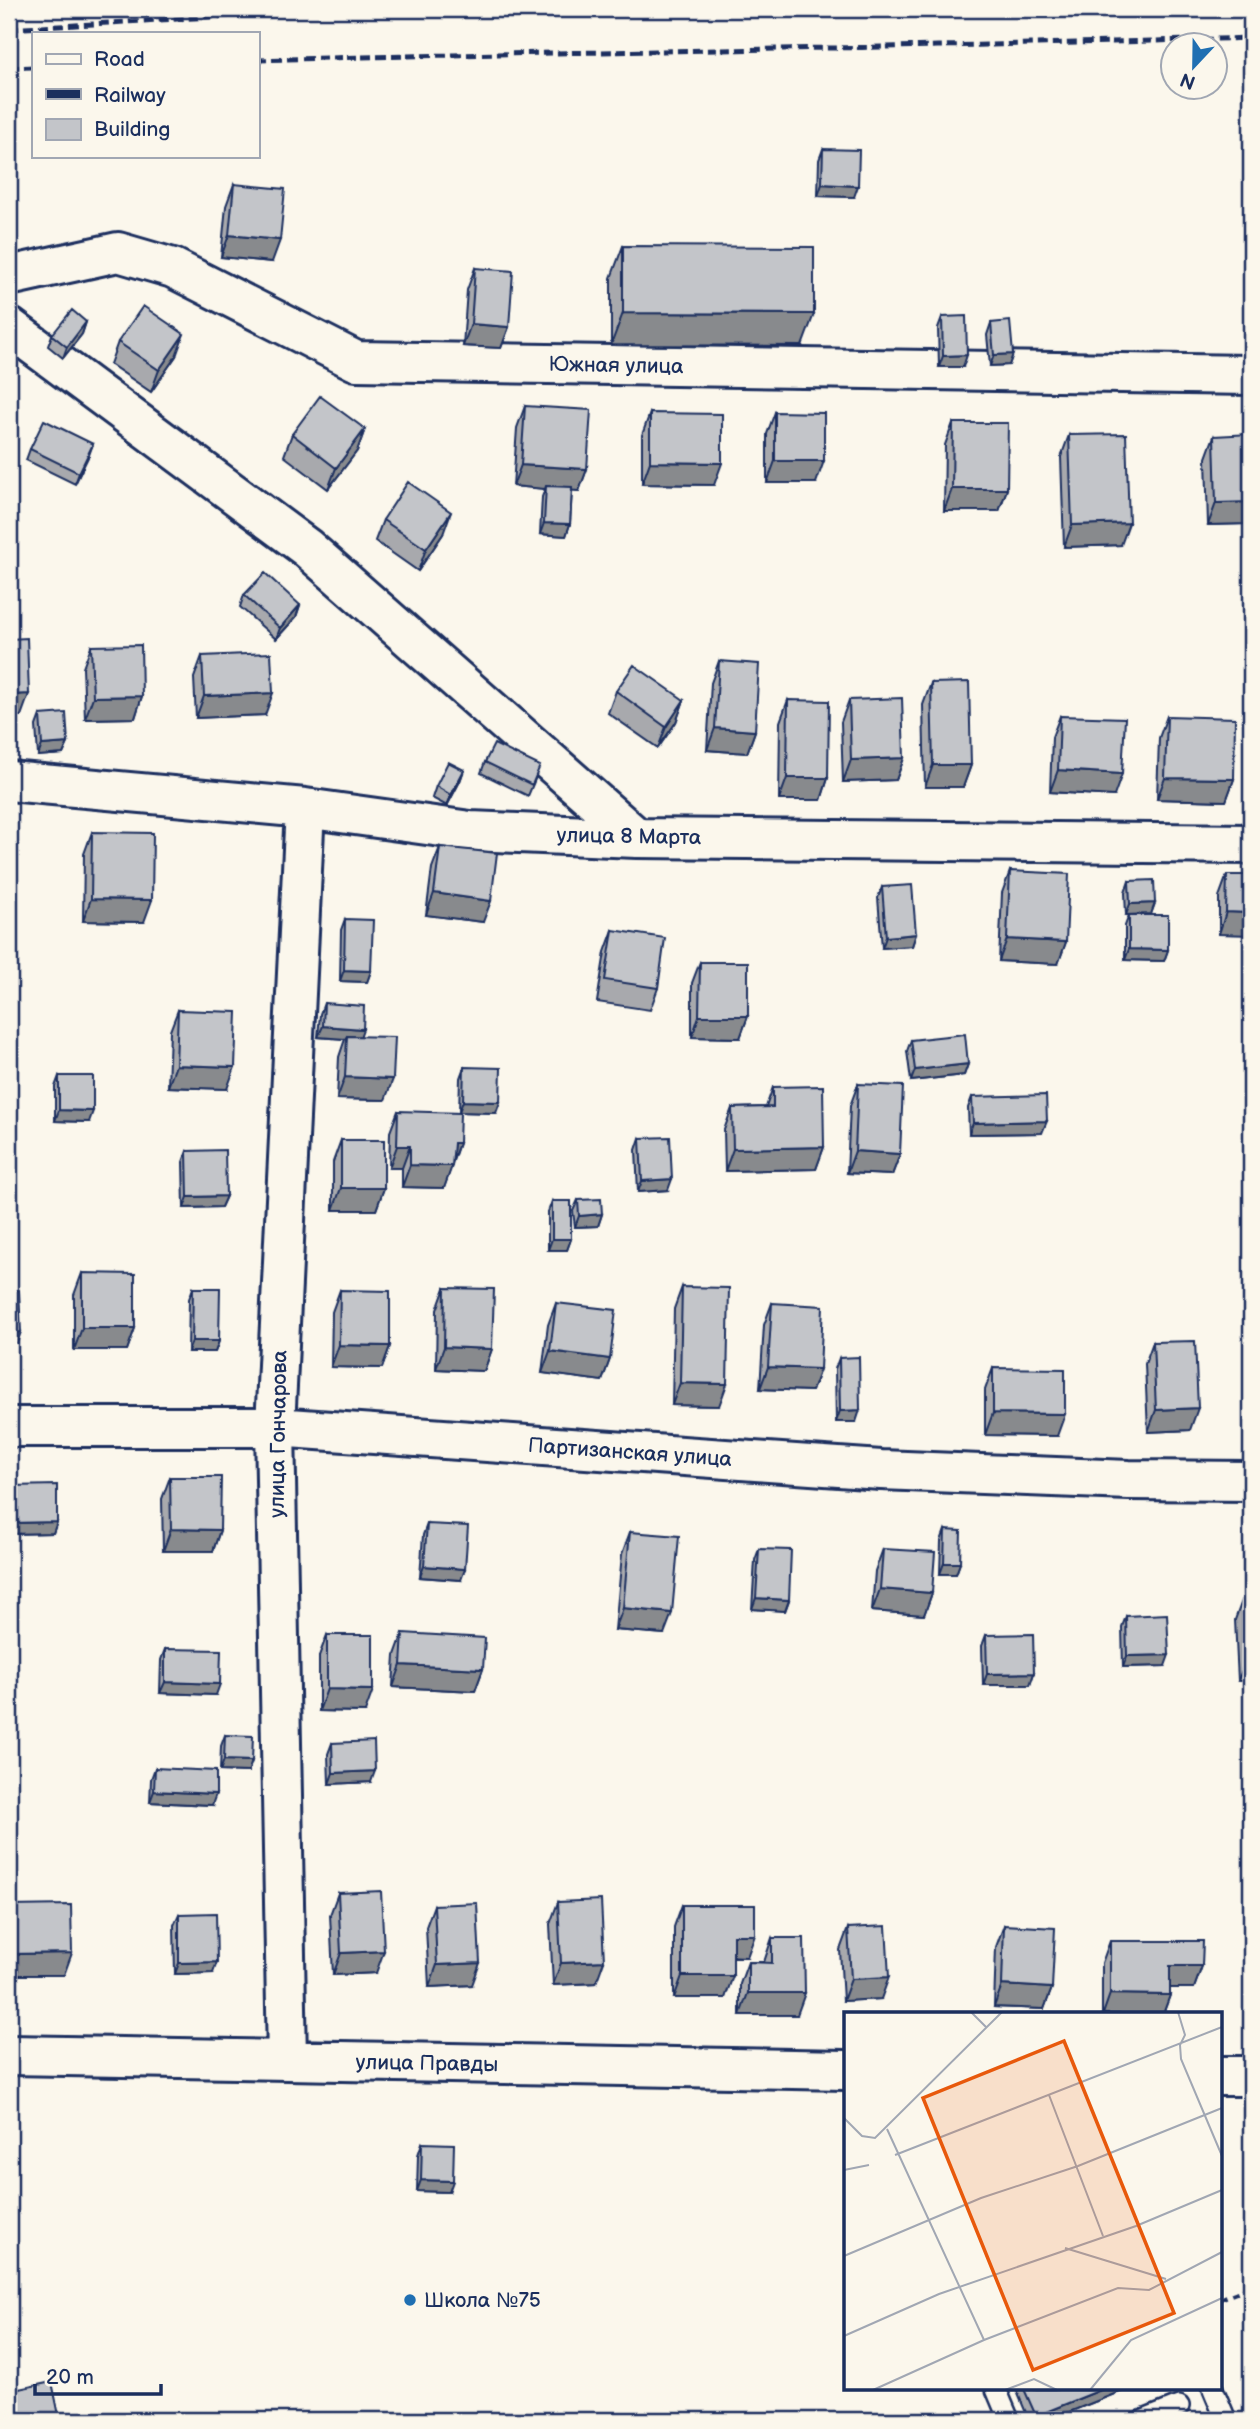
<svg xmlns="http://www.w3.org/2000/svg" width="1260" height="2429" viewBox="0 0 1260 2429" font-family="'Balsamiq Sans',sans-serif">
<rect width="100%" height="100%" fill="#fbf7ec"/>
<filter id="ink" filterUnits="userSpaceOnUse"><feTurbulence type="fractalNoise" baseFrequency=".0143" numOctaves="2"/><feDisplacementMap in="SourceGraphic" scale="14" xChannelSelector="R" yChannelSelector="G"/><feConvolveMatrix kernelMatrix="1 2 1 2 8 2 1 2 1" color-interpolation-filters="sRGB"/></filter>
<g filter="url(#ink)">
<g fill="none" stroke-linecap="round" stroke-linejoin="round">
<g stroke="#1b2f5e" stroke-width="24">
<path id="lane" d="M996,2389L1009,2420
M1213,2389L1226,2420
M1144,2420L1179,2406"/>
</g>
<g stroke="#1b2f5e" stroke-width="44">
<path id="street" d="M9,276L118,252L173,268L356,361L1251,375
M9,327L307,548L637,838
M9,781L305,808L470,831L637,838L1251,844
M9,1427H275L881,1470L1129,1480L1251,1481
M9,2055L845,2070
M287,2060L275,1427L305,808
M1220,2076H1251"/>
</g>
<path stroke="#1b2f5e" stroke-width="4.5" stroke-dasharray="7 5" stroke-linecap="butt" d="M1220,2299L1251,2287"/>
<use href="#lane" stroke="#fbf7ec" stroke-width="19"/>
<use href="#street" stroke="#fbf7ec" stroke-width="38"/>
<path stroke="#1b2f5e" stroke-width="5" stroke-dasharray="10 5" stroke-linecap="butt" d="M9,29L276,13L301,9
M257,60C589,50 920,49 1251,38
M9,68L33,67"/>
</g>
<path fill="#a8a9ad" stroke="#1b2f5e" stroke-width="2" d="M823,149L854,197L818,196L819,160Z
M234,184L272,262L221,257L226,206Z
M623,246L802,346L611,345V278Z
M475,268L509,327L501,348L463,346L467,290Z
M942,317L963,367H939L938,328Z
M86,322L82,334L63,358L48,346L52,335Z
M991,323L1013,354L1009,365L990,366L987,335Z
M118,342L176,356L151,392L110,364Z
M525,406L587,469L579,491L572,490L570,524L566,536L540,534L542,497L545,489L513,486L517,428Z
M775,412L816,483H767V434Z
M650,413L714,485L642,484V435Z
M953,423L1007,489L999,511H944L945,445Z
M365,429L357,451L328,489L284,456L292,434Z
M1069,435L1121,545L1064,547L1061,457Z
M1214,436L1248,524L1208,525L1206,458Z
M93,444L75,484L26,460L30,449Z
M383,520L443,534L418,571L375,541Z
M244,595L300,605L296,617L276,639L240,607Z
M91,646L142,696L135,718L85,719L83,668Z
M202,656L265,715L196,718L194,678Z
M719,661L755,731L747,753L707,750L711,683Z
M931,683L971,765L963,787H925L923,705Z
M616,691L684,700L676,722L658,748L608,713Z
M788,700L828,778L821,800H779L780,722Z
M849,700L904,758L896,780L843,782L841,722Z
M40,715L68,743L63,754L38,756L36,726Z
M1060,716L1114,796L1050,792L1052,737Z
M1167,716L1234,779L1226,801L1157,799L1159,738Z
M485,762L536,777L528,796L481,773Z
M464,770L460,781L447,806L432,798L436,786Z
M92,832L144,922L83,921L84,854Z
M440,847L483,922L426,915L432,868Z
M1010,871L1066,942L1058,964L999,961L1002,893Z
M1227,875H1251L1219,934V897Z
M1129,881L1155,903L1151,914L1141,915L1168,950L1164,961L1125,960V926L1129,915H1126L1125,893Z
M882,887L916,934L912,946L882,948L878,898Z
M345,919L371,971L367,982L340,981L341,930Z
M613,930L658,988L650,1010L597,1002L605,952Z
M700,962L748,1016L740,1038L692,1037V983Z
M324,1003L360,1036L385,1100L337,1099L339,1057L345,1039L318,1037L320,1014Z
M178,1010L227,1089L168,1087L170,1031Z
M911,1040L968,1064L964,1075L911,1081L907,1051Z
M464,1067L496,1113L459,1112L460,1078Z
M59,1076L89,1122L55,1121V1087Z
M858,1084L900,1154L892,1175L847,1173L850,1106Z
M773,1087L824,1147L816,1169L725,1171L724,1130L732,1108L766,1107Z
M972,1097L1042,1133L969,1134L968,1108Z
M398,1111L459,1143L444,1188L402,1187V1168H389L390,1132Z
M640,1138L668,1190L638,1192L636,1150Z
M341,1140L384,1188L376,1210H333V1162Z
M187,1151L226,1196L221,1207L184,1208L183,1162Z
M578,1200L602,1214L598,1226L575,1227L573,1211Z
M552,1201L571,1239L567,1250H548V1212Z
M82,1273L135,1328L127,1350H74V1295Z
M682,1287L719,1406L672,1405L674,1309Z
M193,1288L219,1341L215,1352H188L189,1299Z
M445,1288L492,1349L484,1371L436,1369L437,1310Z
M340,1290L390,1346L382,1368L331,1367L332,1312Z
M556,1303L610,1359L602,1381L542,1373L548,1325Z
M772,1303L820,1369L812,1391L760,1389L764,1325Z
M1153,1342L1190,1430L1148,1432L1145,1364Z
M1251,1345V1427H1249L1248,1355Z
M839,1358L856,1422H836L835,1369Z
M993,1368L1057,1436L985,1435V1390Z
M170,1477L220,1530L213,1551H163L162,1499Z
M10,1486L57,1522L53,1533L9,1534V1489Z
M427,1524L461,1580L420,1577L423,1535Z
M945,1530L960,1563L956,1574H940L941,1541Z
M630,1532L664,1634L615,1630L622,1554Z
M759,1549L789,1600L785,1611L752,1609L755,1560Z
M883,1549L932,1593L924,1615L872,1611L875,1571Z
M1251,1597V1680L1238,1681L1235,1620L1243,1598Z
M1126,1616L1165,1666L1123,1667L1122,1627Z
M403,1633L483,1669L475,1691L393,1687L395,1655Z
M327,1635L365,1712L319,1711V1656Z
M986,1635L1034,1673L1030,1685H983L982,1646Z
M165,1649L216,1695L160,1693L161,1660Z
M225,1735L252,1761L248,1772L220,1771L221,1746Z
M332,1743L371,1782L329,1784L328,1754Z
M155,1768L212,1805L150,1802L151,1779Z
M338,1893L376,1973L333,1975L330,1915Z
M558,1902L596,1983L553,1985L550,1924Z
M434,1905L472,1985L429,1987L426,1927Z
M682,1905L747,1957H733L725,1998H674V1927Z
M179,1914L213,1973L175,1974L174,1925Z
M1004,1925L1052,1988L1044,2009L994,2007L996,1947Z
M848,1928L881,1999L843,2001L840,1950Z
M772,1938L797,2015H740V1984L748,1962H764Z
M1110,1941L1202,1966L1194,1988H1170V1995L1163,2014H1102V1963Z
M422,2143L449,2192L417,2191L418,2155Z
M1016,2389H1127L1049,2420H1029Z"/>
<path fill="#888a8d" stroke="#1b2f5e" stroke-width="2" d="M822,184L858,186L854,197L818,196Z
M229,235L280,240L272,262L221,257Z
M623,313L814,314L802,346L611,345Z
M86,322L82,334L63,358L67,347Z
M471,324L509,327L501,348L463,346Z
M184,334L176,356L151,392L159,370Z
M1013,354L1009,365L990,366L994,355Z
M967,355L963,367H939L943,356Z
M365,429L357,451L328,489L336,468Z
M93,444L89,455L75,484L79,473Z
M775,461H824L816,483H767Z
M650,462L722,463L714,485L642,484Z
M521,465L587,469L579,491L546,489V486L545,489L513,486Z
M952,489H1007L999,511H944Z
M1251,502V515L1248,524L1208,525L1216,503Z
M451,512L443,534L418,571L426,549Z
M544,523L570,524L566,536L540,534Z
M1129,523L1121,545L1064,547L1072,525Z
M300,605L296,617L276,639L280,628Z
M273,693L265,715L196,718L204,696Z
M29,694L21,716H9V695Z
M142,696L135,718L85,719L93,697Z
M684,700L676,722L658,748L666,727Z
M715,728L755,731L747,753L707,750Z
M68,743L63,754L38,756L42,745Z
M904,758L896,780L843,782L851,760Z
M933,765H971L963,787H925Z
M464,770L460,781L447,806L451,795Z
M1058,770L1122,774L1114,796L1050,792Z
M787,778H828L821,800H779Z
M1165,778L1234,779L1226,801L1157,799Z
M434,893L491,901L483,922L426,915Z
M91,899L152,900L144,922L83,921Z
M1155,903L1151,914L1126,915L1130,904Z
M1226,912L1251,913V935L1219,934Z
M916,934L912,946L882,948L886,937Z
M1007,939L1066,942L1058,964L999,961Z
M1129,949L1168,950L1164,961L1125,960Z
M344,970L371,971L367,982L340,981Z
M699,1016H748L740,1038L692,1037Z
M323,1026L363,1029L359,1040L347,1036L345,1039L318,1037Z
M968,1064L964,1075L911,1081L915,1070Z
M176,1065L235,1067L227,1089L168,1087Z
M345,1077L393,1079L385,1100L337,1099Z
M463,1101L500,1102L496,1113L459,1112Z
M59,1110L93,1111L89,1122L55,1121Z
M1047,1121L1042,1133L969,1134L973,1123Z
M454,1143H459L451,1165Z
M397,1146H410L402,1168H389Z
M824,1147L816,1169L725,1171L733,1149Z
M855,1151L900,1154L892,1175L847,1173Z
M410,1165L452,1166L444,1188L402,1187Z
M672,1179L668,1190L638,1192L642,1181Z
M341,1188H384L376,1210H333Z
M226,1196L221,1207L184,1208L188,1197Z
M602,1214L598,1226L575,1227L579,1216Z
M552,1239H571L567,1250H548Z
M82,1328H135L127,1350H74Z
M21,1332L17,1343H9V1333Z
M192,1341H219L215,1352H188Z
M339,1345L390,1346L382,1368L331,1367Z
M444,1347L492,1349L484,1371L436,1369Z
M550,1351L610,1359L602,1381L542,1373Z
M768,1367L820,1369L812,1391L760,1389Z
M680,1383L727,1384L719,1406L672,1405Z
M1198,1408L1190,1430L1148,1432L1156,1410Z
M860,1410L856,1422H836L840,1411Z
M993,1413L1065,1414L1057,1436L985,1435Z
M57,1522L53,1533L9,1534V1528L10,1523Z
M171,1529L220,1530L213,1551H163Z
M944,1563H960L956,1574H940Z
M424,1566L465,1569L461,1580L420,1577Z
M880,1589L932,1593L924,1615L872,1611Z
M756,1598L789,1600L785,1611L752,1609Z
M623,1608L672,1613L664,1634L615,1630Z
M1169,1655L1165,1666L1123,1667L1127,1656Z
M1251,1658V1680L1238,1681L1246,1659Z
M401,1665L483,1669L475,1691L393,1687Z
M1034,1673L1030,1685H983L987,1674Z
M165,1682L220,1684L216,1695L160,1693Z
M327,1689L373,1690L365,1712L319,1711Z
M224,1760L252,1761L248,1772L220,1771Z
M375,1771L371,1782L329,1784L333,1773Z
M154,1791L216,1794L212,1805L150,1802Z
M733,1935H755L747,1957L725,1956Z
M384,1951L376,1973L333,1975L341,1953Z
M72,1953L64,1975H9V1954Z
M604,1961L596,1983L553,1985L561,1963Z
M217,1962L213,1973L175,1974L179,1963Z
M480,1963L472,1985L429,1987L437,1965Z
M1170,1966H1202L1194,1988H1162Z
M682,1976H733L725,1998H674Z
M889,1977L881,1999L843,2001L851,1979Z
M1002,1985L1052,1988L1044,2009L994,2007Z
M748,1993H805L797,2015H740Z
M1110,1994L1170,1995L1163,2014H1103Z
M421,2180L453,2181L449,2192L417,2191Z
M1103,2389H1127L1049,2420H1034L1036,2416Z"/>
<path fill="#c3c5c9" stroke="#1b2f5e" stroke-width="2" d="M823,149L859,150L858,186L822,184Z
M234,184L285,189L280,240L229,235Z
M623,246L814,247V314L623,313Z
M475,268L513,271L509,327L471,324Z
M143,306L184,334L159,370L118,342Z
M72,310L86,322L67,347L52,335Z
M966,316L967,355L943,356L942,317Z
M1010,321L1013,354L994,355L991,323Z
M320,396L365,429L336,468L292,434Z
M525,406L591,410L587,469L521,465Z
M775,412L824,413V461H775Z
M650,413L722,414V463L650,462Z
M44,420L93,444L79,473L30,449Z
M953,423H1008L1007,489H952Z
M1126,434L1129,523L1072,525L1069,435Z
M1251,434V502L1216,503L1214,436Z
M408,482L451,512L426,549L383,520Z
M546,486L572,487L570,524L544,523Z
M265,573L300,605L280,628L244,595Z
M27,638L29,694L9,695V639Z
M141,645L142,696L93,697L91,646Z
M271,653L273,693L204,696L202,656Z
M719,661L759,664L755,731L715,728Z
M634,665L684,700L666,727L616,691Z
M969,682L971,765H933L931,683Z
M902,698L904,758L851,760L849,700Z
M788,700L829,701L828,778H787Z
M66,713L68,743L42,745L40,715Z
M1060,716L1125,718L1122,774L1058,770Z
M1167,716L1235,718L1234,779L1165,778Z
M494,744L540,766L532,785L485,762Z
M448,762L464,770L451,795L436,786Z
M92,832L153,833L152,900L91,899Z
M440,847L497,853L491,901L434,893Z
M1010,871L1069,874L1066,942L1007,939Z
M1227,875H1251V913L1226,912Z
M1154,880L1155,903L1130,904L1129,881Z
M912,885L916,934L886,937L882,887Z
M1129,915H1168V950L1129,949Z
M345,919L373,920L371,971L344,970Z
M613,930L665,938L658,988L605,980Z
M700,962H748V1016H699Z
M324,1003L364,1006L363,1029L323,1026Z
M178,1010L237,1012L235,1067L176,1065Z
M965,1034L968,1064L915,1070L911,1040Z
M347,1036L395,1037L393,1079L345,1077Z
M464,1067L501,1068L500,1102L463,1101Z
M59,1076H93V1111L59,1110Z
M858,1084L903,1086L900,1154L855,1151Z
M823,1086L824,1147L733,1149L732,1108L773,1107V1087Z
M1046,1095L1047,1121L973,1123L972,1097Z
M398,1111L460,1113L459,1143H454L452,1166L410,1165V1146H397Z
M670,1137L672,1179L642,1181L640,1138Z
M341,1140H384V1188H341Z
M225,1150L226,1196L188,1197L187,1151Z
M601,1199L602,1214L579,1216L578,1200Z
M552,1201H571V1239H552Z
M82,1273L135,1274V1328H82Z
M682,1287L729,1288L727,1384L680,1383Z
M193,1288H220L219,1341H192Z
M445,1288L494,1289L492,1349L444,1347Z
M19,1290L21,1332L9,1333V1291Z
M340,1290L390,1291V1346L339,1345Z
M556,1303L616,1310L610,1359L550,1351Z
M772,1303L823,1306L820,1369L768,1367Z
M1195,1341L1198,1408L1156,1410L1153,1342Z
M859,1357L860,1410L840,1411L839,1358Z
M993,1368L1065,1369V1414L993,1413Z
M170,1477H221L220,1530L171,1529Z
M57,1485V1522L10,1523V1486Z
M427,1524L468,1526L465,1569L424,1566Z
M945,1530L961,1531L960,1563H944Z
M630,1532L679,1536L672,1613L623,1608Z
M759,1549L791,1550L789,1600L756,1598Z
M883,1549L935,1552L932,1593L880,1589Z
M1251,1597V1658L1246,1659L1243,1598Z
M1167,1614L1169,1655L1127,1656L1126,1616Z
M403,1633L485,1638L483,1669L401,1665Z
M1033,1634L1034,1673L987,1674L986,1635Z
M327,1635H373V1690L327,1689Z
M165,1649L221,1650L220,1684L165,1682Z
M225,1735L253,1736L252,1761L224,1760Z
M374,1741L375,1771L333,1773L332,1743Z
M155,1768L216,1771V1794L154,1791Z
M381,1891L384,1951L341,1953L338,1893Z
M601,1900L604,1961L561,1963L558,1902Z
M477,1903L480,1963L437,1965L434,1905Z
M71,1905L72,1953L9,1954V1906Z
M682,1905H755V1935H733V1976H682Z
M216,1913L217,1962L179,1963V1914Z
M1004,1925L1055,1928L1052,1988L1002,1985Z
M886,1926L889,1977L851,1979L848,1928Z
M772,1938H804L805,1993H748V1962L772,1963Z
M1110,1941H1203L1202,1966H1170V1995L1110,1994Z
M422,2143L454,2144L453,2181L421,2180Z
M52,2382L60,2420H9V2391Z
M1024,2389H1103L1036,2416Z"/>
</g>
<circle fill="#1f6fb2" stroke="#fbf7ec" stroke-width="2.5" cx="410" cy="2300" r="7"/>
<g text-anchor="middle" stroke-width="5" stroke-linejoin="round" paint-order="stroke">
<g font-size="21" fill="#1b2f5e" stroke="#fbf7ec">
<text transform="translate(616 365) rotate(1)" y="7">Южная улица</text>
<text transform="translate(629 836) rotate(1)" y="7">улица 8 Марта</text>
<text transform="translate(278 1434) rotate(-89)" y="7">улица Гончарова</text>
<text transform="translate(630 1452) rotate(4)" y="7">Партизанская улица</text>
<text transform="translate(427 2063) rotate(1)" y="7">улица Правды</text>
</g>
<g font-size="21" fill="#1b2f5e" stroke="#fbf7ec" text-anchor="start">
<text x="424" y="2307">Школа №75</text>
</g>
</g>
<g transform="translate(844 2012)">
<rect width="378" height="378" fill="#fbf7ec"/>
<path fill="none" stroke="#a1a7b3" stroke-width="2" d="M127,0L142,15M334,0L341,23L336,33L337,47L378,144M205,83L259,224M0,106L18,124L31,126L158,0M43,117L140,328M51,143L378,15M0,158L25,153M221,236L322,267M0,244L137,186L234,154L378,96M0,324L95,282L292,214L378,178M29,378L140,328L274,276L305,278L378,240M161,378L190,367L213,378M246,378L287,328L378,286"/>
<path fill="#e8590c" fill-opacity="0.15" stroke="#e8590c" stroke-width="3.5" d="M220,29L330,301L189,358L79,86Z"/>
<rect width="378" height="378" fill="none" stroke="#1b2f5e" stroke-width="3.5"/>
</g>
<rect width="1260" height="2429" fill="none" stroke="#fbf7ec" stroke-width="35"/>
<rect x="18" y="18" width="1225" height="2394" fill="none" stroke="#1b2f5e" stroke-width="2.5" filter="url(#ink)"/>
<rect x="32" y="32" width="228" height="126" fill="#fbf7ec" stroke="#a1a7b3" stroke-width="2"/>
<rect x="46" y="54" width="35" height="10" fill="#fbf7ec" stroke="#a1a7b3" stroke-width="2"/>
<text x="94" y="66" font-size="21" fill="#1b2f5e">Road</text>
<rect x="46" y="89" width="35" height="10" fill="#1b2f5e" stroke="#a1a7b3" stroke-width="2"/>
<text x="94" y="102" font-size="21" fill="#1b2f5e">Railway</text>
<rect x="46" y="119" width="35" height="21" fill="#c3c5c9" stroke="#a1a7b3" stroke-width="2"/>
<text x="94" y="136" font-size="21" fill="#1b2f5e">Building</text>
<g transform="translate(1194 66) rotate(202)"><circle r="33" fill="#fbf7ec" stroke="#a1a7b3" stroke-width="2"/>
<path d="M0-5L12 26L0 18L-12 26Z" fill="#1f6fb2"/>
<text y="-10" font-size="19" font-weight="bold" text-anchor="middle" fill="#1b2f5e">N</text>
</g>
<path d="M35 2384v10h126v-10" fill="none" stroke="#1b2f5e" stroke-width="3.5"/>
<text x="46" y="2384" font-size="21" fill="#1b2f5e" stroke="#fbf7ec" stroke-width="5" paint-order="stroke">20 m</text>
</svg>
